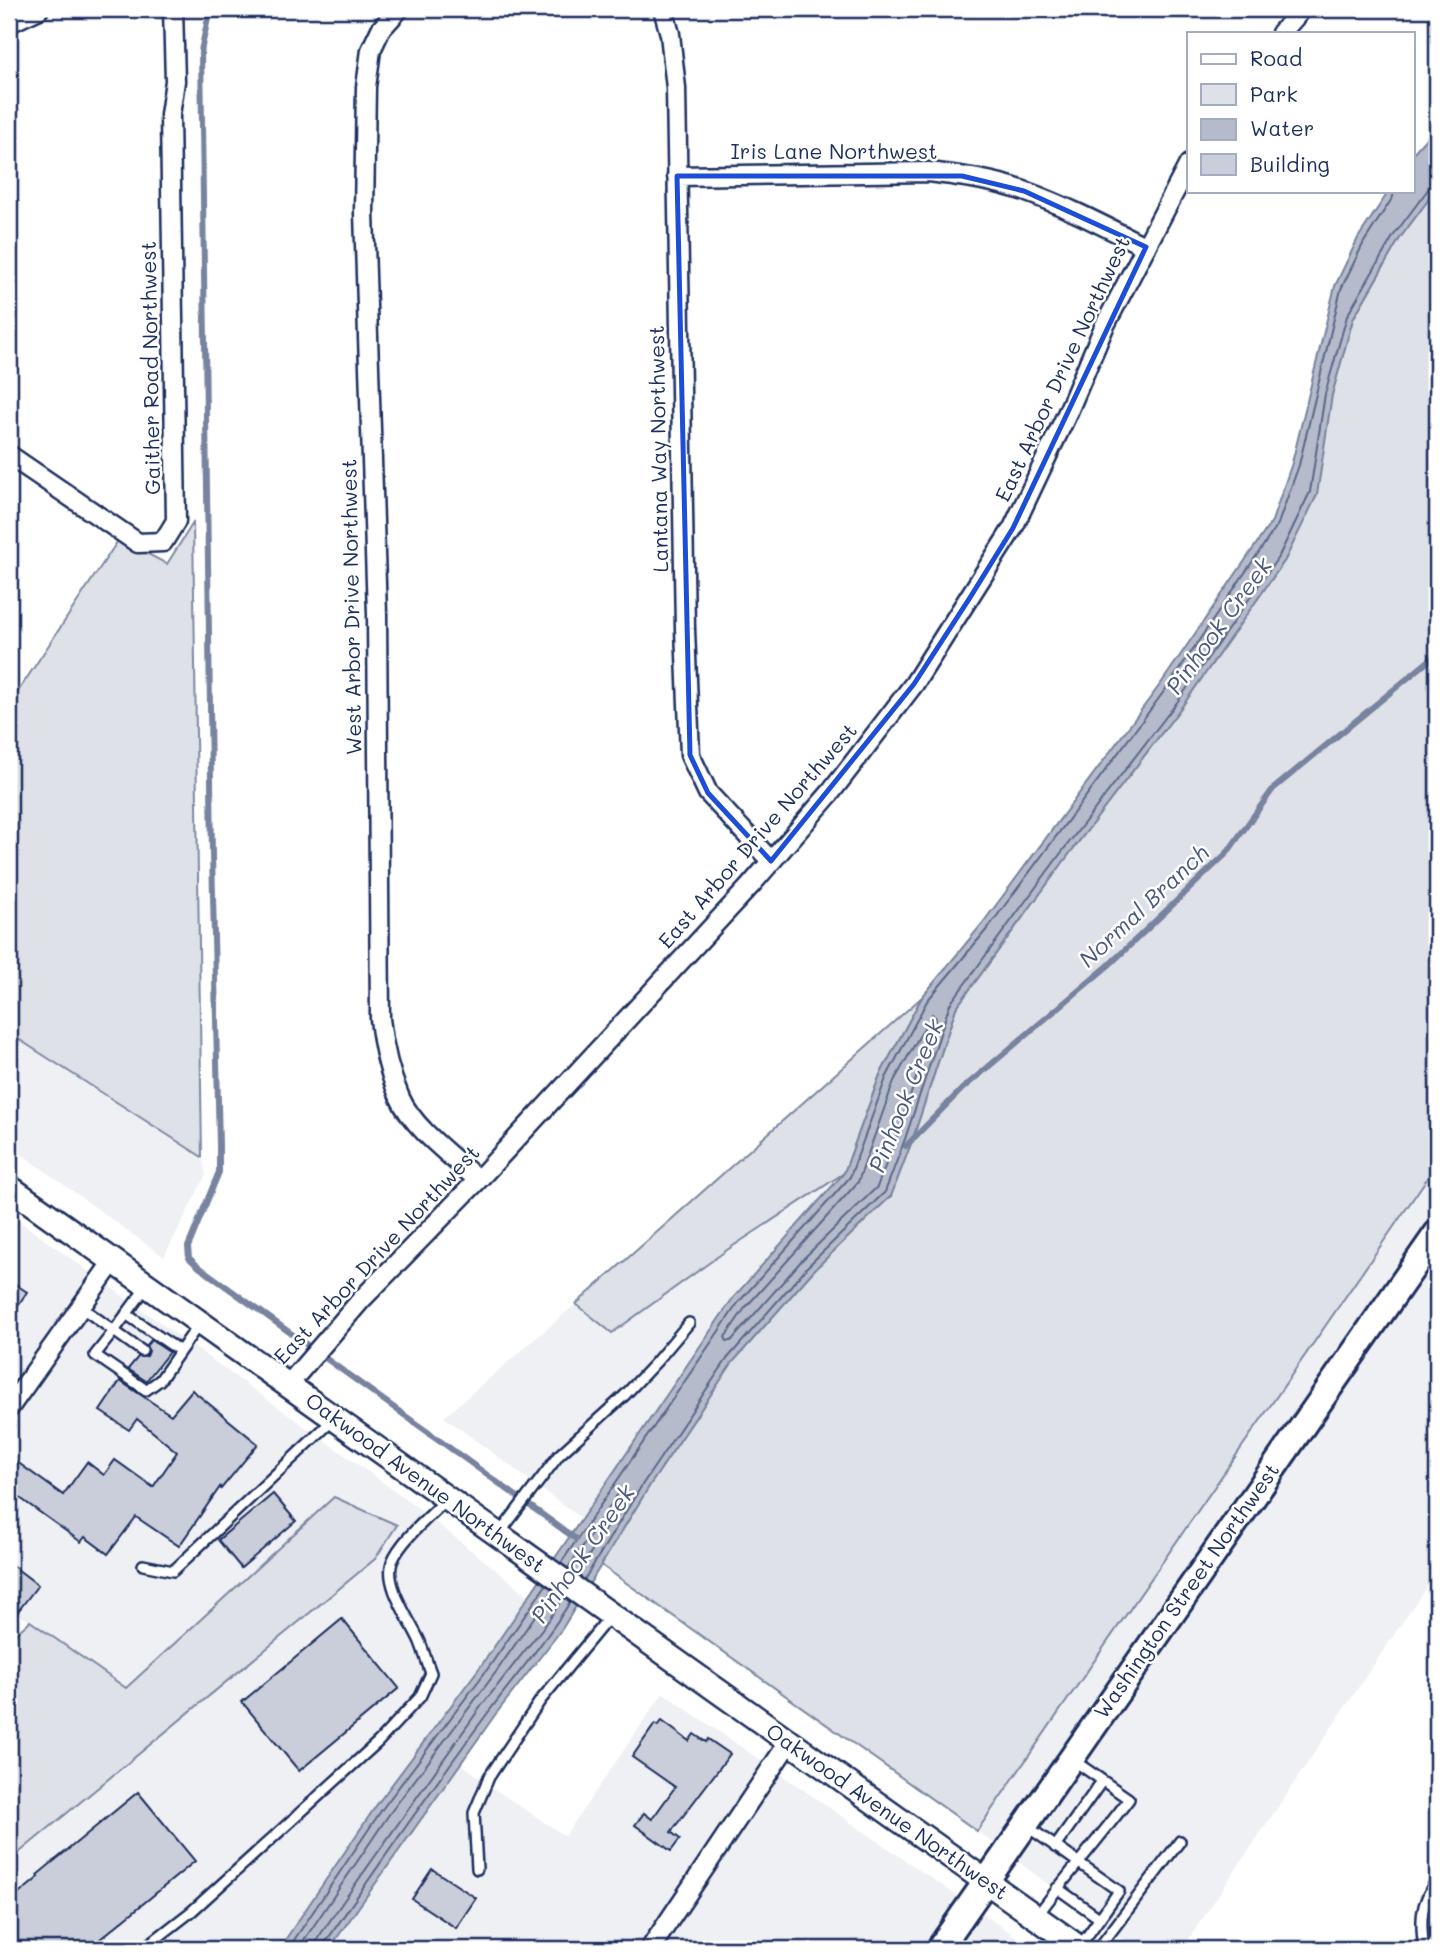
<svg xmlns="http://www.w3.org/2000/svg" width="1446" height="1958" viewBox="0 0 1446 1958" font-family="Mali,sans-serif">
<rect width="100%" height="100%" fill="#fff"/>
<filter id="ink" filterUnits="userSpaceOnUse"><feTurbulence type="fractalNoise" baseFrequency=".0143" numOctaves="2"/><feDisplacementMap in="SourceGraphic" scale="14" xChannelSelector="R" yChannelSelector="G"/><feConvolveMatrix kernelMatrix="1 2 1 2 8 2 1 2 1" color-interpolation-filters="sRGB"/></filter>
<g filter="url(#ink)">
<path fill="#eff0f4" d="M9,1033L202,1157L206,1175L164,1257L9,1145Z
M1437,1164V1571L1182,1949H1135L977,1831Z
M844,1173L733,1298L582,1519L444,1417L576,1304L612,1333L727,1250Z
M9,1214L410,1502L529,1596L483,1663L378,1803L279,1949H9V1861L375,1560L334,1497L126,1688L30,1621L9,1610Z
M663,1693L1034,1949H329L461,1763L488,1785L565,1836Z"/>
<path fill="#dee1e7" stroke="#7c88a2" stroke-width="2" d="M1437,188V1164L977,1831L601,1565L650,1485L732,1363L814,1270L891,1196L912,1141L956,1008L1067,857L1183,705L1285,560L1353,319L1400,238Z
M193,523L202,1157L9,1033V705L119,539L167,564Z
M922,997L880,1075L844,1173L727,1250L612,1333L576,1304Z
M334,1497L397,1525L375,1559L9,1861V1640L30,1621L126,1688Z"/>
<path fill="#b5bbca" stroke="#77839f" stroke-width="2" d="M1437,126V188L1400,238L1353,319L1332,395L1317,495L1285,560L1183,705L1067,857L956,1008L912,1141L891,1196L814,1270L732,1363L650,1485L562,1629L495,1715L329,1949H279L378,1803L483,1663L733,1298L844,1173L880,1075L922,997L982,924L1162,682L1272,521L1292,463L1335,286L1358,238L1389,191H1413V153Z"/>
<g fill="none" stroke-linecap="round" stroke-linejoin="round">
<path stroke="#596789" stroke-width="2" d="M932,1014L936,1018L897,1136L877,1187L803,1259L731,1341H727L725,1337L745,1308L858,1182L894,1081Z
M561,1563L738,1303L850,1177L886,1078L927,1001L988,928L1168,686L1278,524L1299,465L1341,289L1364,242L1393,197L1394,191
M568,1568L618,1494L623,1493L624,1498L577,1575
M584,1580L644,1482L727,1359L809,1265L885,1192L905,1139L950,1004L1061,853L1178,701L1279,556L1310,492L1325,394L1347,316L1394,235L1429,188L1437,185
M288,1949L383,1808L489,1667L546,1585
M298,1949L390,1813L496,1672L553,1590
M315,1949L318,1938L347,1896L482,1705L549,1620L563,1597
M324,1949L325,1943C379,1865 433,1786 490,1710C517,1674 547,1640 570,1602"/>
<path stroke="#77839f" stroke-width="6" d="M210,9L201,51L212,854L219,1145V1172L188,1247L189,1258L199,1267L576,1539
M906,1146L962,1089L1109,965L1227,853L1273,789L1437,654"/>
</g>
<path fill="#caceda" stroke="#1b2f5e" stroke-width="2" d="M9,1280L27,1292L9,1319Z
M151,1340L169,1352L146,1381L128,1369L138,1357L147,1356L149,1351L146,1346Z
M120,1381L171,1415L192,1390L258,1444L221,1489L220,1487L179,1546L136,1517L108,1554L85,1537L81,1542L9,1490V1474L17,1462L63,1495L87,1462L104,1475L115,1460L153,1487L177,1452L137,1419L129,1430L100,1411Z
M273,1494L296,1521L241,1568L218,1540Z
M9,1563L38,1585L9,1623Z
M342,1619L399,1688L299,1771L242,1702Z
M662,1721L689,1741L694,1734L706,1742L708,1739L730,1754L671,1832L680,1839L671,1851L635,1825L644,1813L652,1819L675,1787L632,1757L655,1724L658,1726Z
M138,1792L195,1861L88,1949H9V1902L39,1877L37,1875Z
M432,1869L476,1898L456,1928L412,1899Z"/>
<g fill="none" stroke-linecap="round" stroke-linejoin="round">
<g stroke="#1b2f5e" stroke-width="14">
<path id="service" d="M81,1307L114,1331L95,1355L146,1390L160,1380L199,1324
M126,1314L180,1351
M142,1351L114,1331L147,1286
M499,1534L559,1455L625,1395L656,1362L689,1323
M143,1565L173,1571L333,1420
M1028,1827L1119,1891L1080,1946
M1055,1847L1102,1781
M477,1869L474,1813L489,1777L540,1701L610,1616
M1057,1888L1099,1918
M1037,1916C1066,1876 1099,1839 1129,1799L1073,1760
M143,1949L192,1911L378,1742L420,1697L431,1673C427,1663 424,1652 420,1642C411,1621 384,1586 392,1562C400,1541 430,1516 446,1500
M1098,1949L1180,1841
M1424,1949C1420,1920 1420,1904 1437,1880"/>
</g>
<g stroke="#1b2f5e" stroke-width="23">
<path id="minor" d="M399,9L381,29L371,50L366,87L364,213L377,614L380,1019C383,1046 389,1073 400,1098C413,1128 453,1157 478,1180
M663,9L670,34L676,88L685,629L690,755L708,793L771,861
M9,23L39,9
M1281,33L1302,9
M677,176L929,172C961,176 993,180 1024,191C1066,206 1106,227 1146,247
M9,455L138,543L163,542L176,521L170,115L175,81L173,9
M288,1385L361,1300L478,1180L750,886L831,792L914,684L1013,528L1067,414L1104,327L1189,164
M9,1408L114,1260
M650,1949L789,1742"/>
</g>
<g stroke="#1b2f5e" stroke-width="28">
<path id="tertiary" d="M9,1187L1081,1949"/>
</g>
<g stroke="#1b2f5e" stroke-width="30">
<path id="secondary" d="M939,1949L1437,1233"/>
</g>
<use href="#service" stroke="#fff" stroke-width="9"/>
<use href="#minor" stroke="#fff" stroke-width="18"/>
<use href="#tertiary" stroke="#fff" stroke-width="23"/>
<use href="#secondary" stroke="#fff" stroke-width="24"/>
</g>
</g>
<path fill="none" stroke="#1d4ed8" stroke-width="5" stroke-linejoin="round" d="M677,176H962L1024,191L1146,247L1013,528L971,596L914,684L771,861L708,793L690,755Z"/>
<g text-anchor="middle" stroke-width="5" stroke-linejoin="round" paint-order="stroke">
<g font-size="21" fill="#1b2f5e" stroke="#fff">
<text x="834" y="159">Iris Lane Northwest</text>
<text transform="translate(151 368) rotate(-91)" y="7">Gaither Road Northwest</text>
<text transform="translate(1063 369) rotate(-65)" y="7">East Arbor Drive Northwest</text>
<text transform="translate(659 449) rotate(-91)" y="7">Lantana Way Northwest</text>
<text transform="translate(352 607) rotate(-91)" y="7">West Arbor Drive Northwest</text>
<text transform="translate(758 836) rotate(-49)" y="7">East Arbor Drive Northwest</text>
<text transform="translate(377 1255) rotate(-47)" y="7">East Arbor Drive Northwest</text>
<text transform="translate(425 1483) rotate(36)" y="7">Oakwood Avenue Northwest</text>
<text transform="translate(1187 1591) rotate(-55)" y="7">Washington Street Northwest</text>
<text transform="translate(887 1812) rotate(35)" y="7">Oakwood Avenue Northwest</text>
</g>
<g font-size="23" font-style="italic" fill="#49597e" stroke="#fff">
<text transform="translate(1219 626) rotate(-54)" y="8">Pinhook Creek</text>
<text transform="translate(1144 906) rotate(-43)" y="8">Normal Branch</text>
<text transform="translate(906 1096) rotate(-68)" y="8">Pinhook Creek</text>
<text transform="translate(583 1554) rotate(-55)" y="8">Pinhook Creek</text>
</g>
</g>
<rect width="1446" height="1958" fill="none" stroke="#fff" stroke-width="35"/>
<rect x="18" y="18" width="1411" height="1923" fill="none" stroke="#1b2f5e" stroke-width="2.5" filter="url(#ink)"/>
<rect x="1187" y="32" width="228" height="161" fill="#ffffff" stroke="#a4acbf" stroke-width="2"/>
<rect x="1201" y="54" width="35" height="10" fill="#ffffff" stroke="#a4acbf" stroke-width="2"/>
<text x="1250" y="66" font-size="21" fill="#1b2f5e">Road</text>
<rect x="1201" y="84" width="35" height="21" fill="#dee1e7" stroke="#a4acbf" stroke-width="2"/>
<text x="1250" y="102" font-size="21" fill="#1b2f5e">Park</text>
<rect x="1201" y="119" width="35" height="21" fill="#b5bbca" stroke="#a4acbf" stroke-width="2"/>
<text x="1250" y="136" font-size="21" fill="#1b2f5e">Water</text>
<rect x="1201" y="154" width="35" height="21" fill="#caceda" stroke="#a4acbf" stroke-width="2"/>
<text x="1250" y="172" font-size="21" fill="#1b2f5e">Building</text>
</svg>
